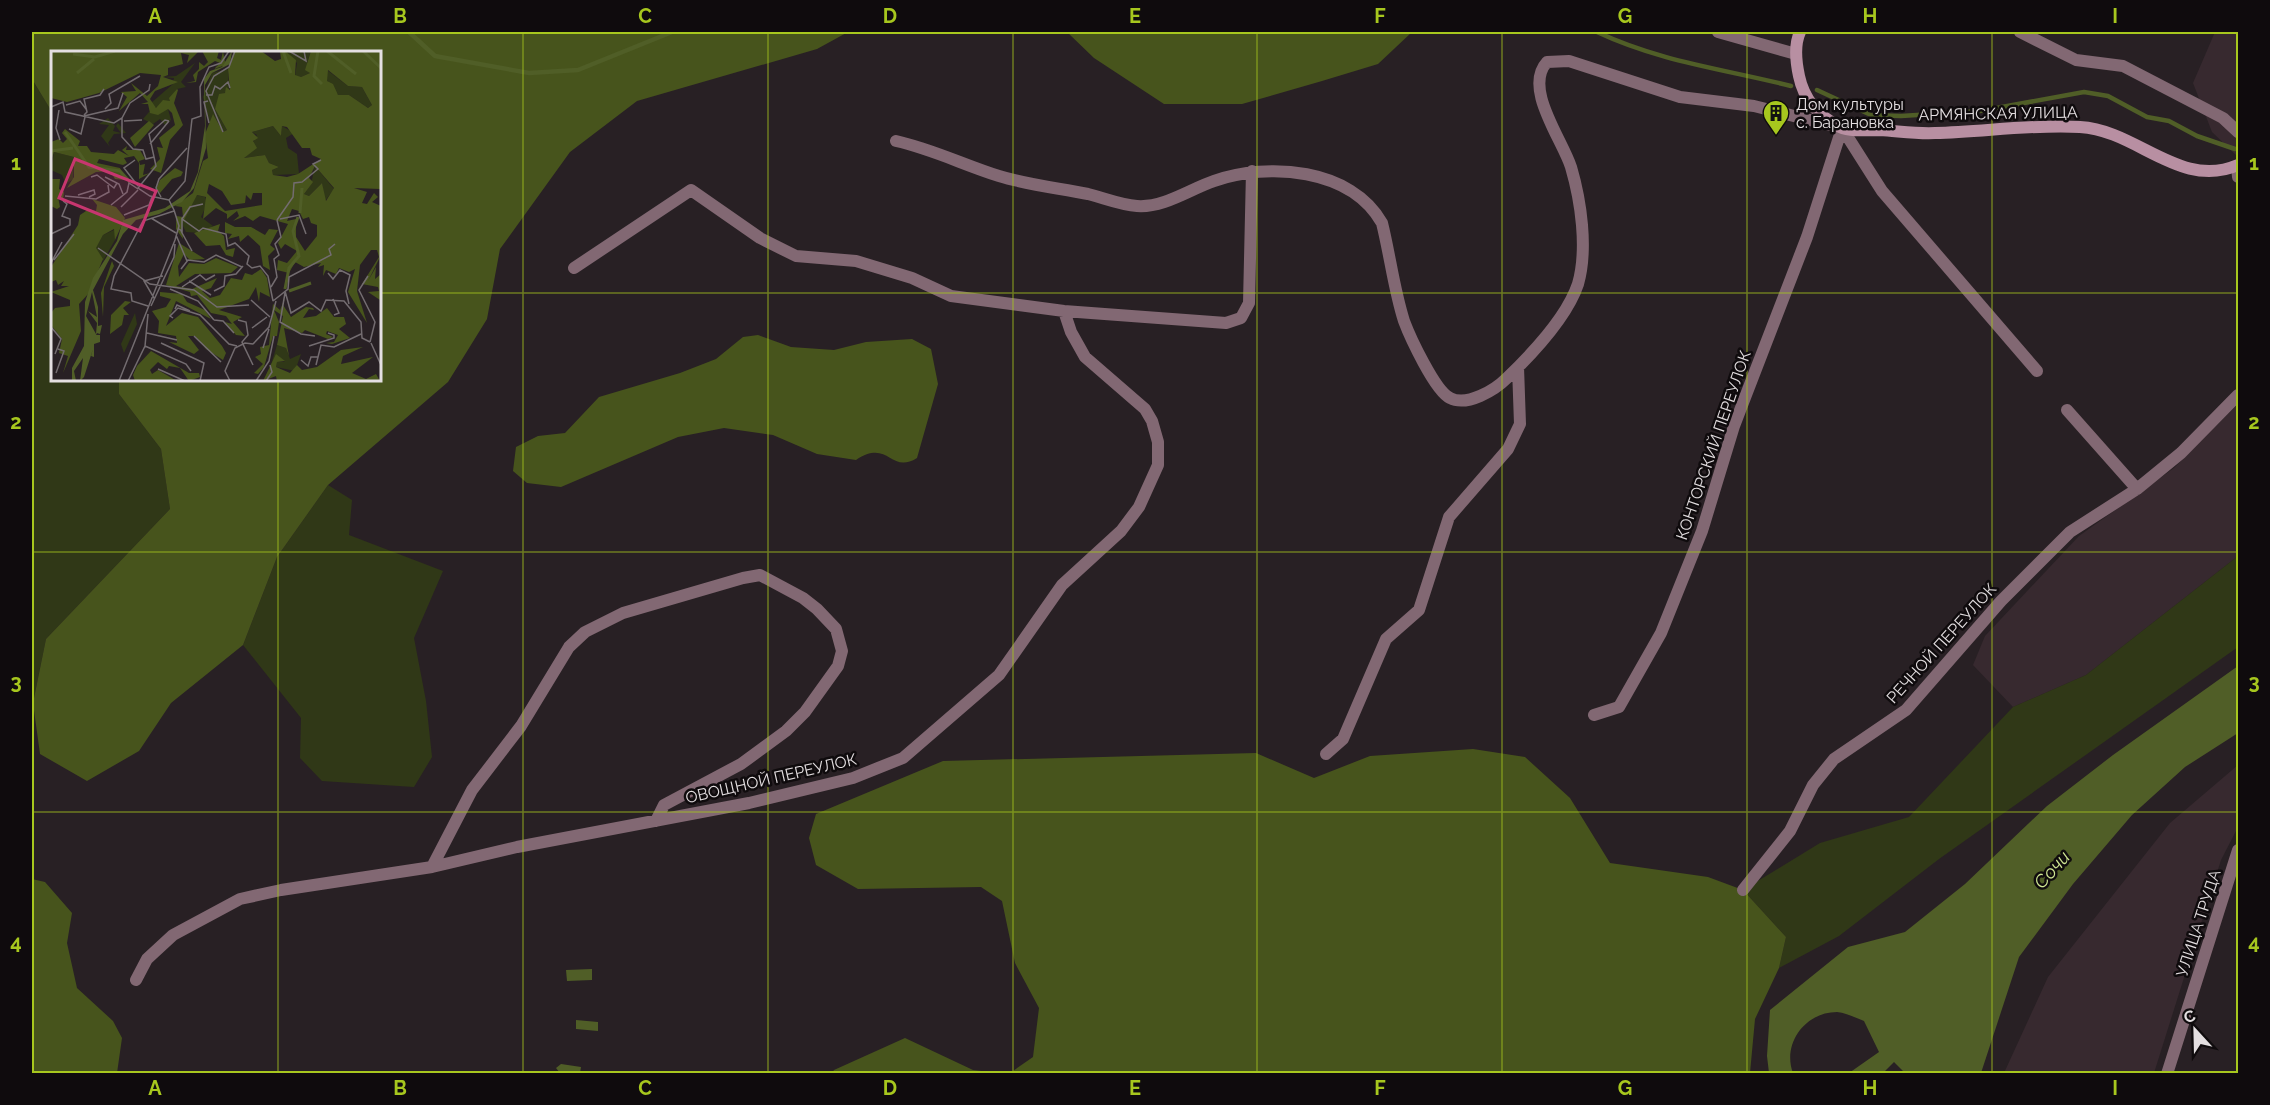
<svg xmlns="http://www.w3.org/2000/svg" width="2270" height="1105" viewBox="0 0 2270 1105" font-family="Raleway,sans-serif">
<rect width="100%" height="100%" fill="#282024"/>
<path fill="#37292f" d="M2215,32H2238V157L2212,132L2193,83Z
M2238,404V556L2086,675L2013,707L1973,665L1985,636L2079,536L2174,468Z
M2238,765V827L2221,860L2154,1073H2004L2048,977L2170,823Z"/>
<path fill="#303817" d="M32,79L52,112V380H119V394L161,449L170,509L46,639L33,703Z
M328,485L352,500L349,535L443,571L414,638L426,701L432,757L414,787L322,781L300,758L301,718L243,645L277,557Z
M2238,556V647L1939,859L1839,936L1779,968L1786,937L1743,890L1820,843L1909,817L2013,707L2086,675Z"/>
<path fill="#47541c" d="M32,32H848L817,49L637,101L570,152L500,249L487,319L448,382L328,485L277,557L243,645L171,703L139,751L87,781L40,754L33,703L46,639L170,509L161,449L119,394V380H380V52H52V112L32,79Z
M1067,32H1412L1378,64L1322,81L1242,104H1164L1094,58Z
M758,335L791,347L834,350L866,342L912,339L931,349L938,384L917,458C890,475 889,438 856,460L817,454L773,435L724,428L678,437L561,487L527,483L513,471L516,447L538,436L565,433L599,397L680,373L716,359L743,337Z
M1473,749L1525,757L1570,798L1610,863L1708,877L1743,890L1786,937L1779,968L1755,1019L1750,1073H1010L1033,1057L1039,1008L1015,963L1002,901L981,887L858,889L816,865L809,838L816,814L943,761L1256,753L1314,778L1370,756Z
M32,879L45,882L72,913L67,943L77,988L113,1021L122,1038L117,1073H32Z
M905,1038L973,1070L999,1073H832L834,1070Z"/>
<path fill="#505e27" d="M2238,666V733L2185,767L2132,815L2073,884L2019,957L1981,1073H1905L1894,1062L1883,1073H1849L1879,1052L1864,1021C1856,1018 1846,1013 1837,1012C1805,1012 1782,1044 1793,1073H1769L1767,1056L1770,1010L1848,947L1905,932L1965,884L2047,806L2113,755Z
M592,969V980L567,981L566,970Z
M576,1020L598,1022V1031L576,1029Z
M561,1064L581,1067L580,1073H560L556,1068Z"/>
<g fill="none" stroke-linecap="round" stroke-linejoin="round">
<path stroke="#505e27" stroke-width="4.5" d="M409,32L435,56L529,73L578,70L672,32
M1597,32C1661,62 1724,69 1791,86
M1817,90L1871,115L1901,116L1980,111L2084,92L2108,96L2147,117L2169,121L2197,136L2235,149"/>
<path stroke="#826873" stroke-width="12" d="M1718,32L1796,54
M2020,32L2076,60L2123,66L2223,118L2238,132
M1842,128L1882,191L2037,371
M896,141C932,149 964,165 999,176C1028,185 1058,188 1088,194C1104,198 1121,205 1137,206C1164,208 1190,189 1214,181C1268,162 1351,168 1382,223C1390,255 1394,290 1404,321C1410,337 1435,391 1450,398C1467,407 1495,390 1507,378C1532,354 1567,317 1578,284C1588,249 1581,201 1571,167C1562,139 1523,88 1547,62L1569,61L1680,97L1754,106L1838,127
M2237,166L2238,177
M574,268L691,190L760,238L796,256L856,261L912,278L951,296L1064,311L1226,323L1241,318L1249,303L1252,171
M2067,410L2137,489
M1594,715L1619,707L1661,633L1702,531L1734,426L1807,237L1842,128
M1326,754L1343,739L1386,639L1419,610L1449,517L1508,449L1520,424L1518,367
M432,867L472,790L521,726L569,647L585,632L623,613L743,578L760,575L803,598L817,609L836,629L842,651L838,666L805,712L786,731L741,764L664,805L656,821
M1743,890L1790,831L1813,785L1834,759L1906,710L2001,601L2070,532L2137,489L2181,453L2238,395
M136,980L147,959L173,935L240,899L281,890L432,867L517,847L749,803L853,778L903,758L999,675L1062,585L1121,531L1139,507L1158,465V442L1152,421L1145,409L1085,357L1071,332L1064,311
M2167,1074L2238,850"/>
<path stroke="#b88fa2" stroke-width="12" d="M1800,32C1794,45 1796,62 1799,76C1804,100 1818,116 1840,127C1851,132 1869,130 1880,130C1898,131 1917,134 1935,133C1983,132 2032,124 2080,127C2137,130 2180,190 2238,165"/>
</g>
<path fill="none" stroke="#a7c71e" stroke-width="1.5" stroke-opacity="0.55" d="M278,32V52M523,32V1074M768,32V1074M1013,32V1074M1257,32V1074M1502,32V1074M1747,32V1074M1992,32V1074M32,293H52M380,293H2238M278,380V1074M32,552H2238M32,812H2238"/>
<defs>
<g id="building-pin" transform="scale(1.35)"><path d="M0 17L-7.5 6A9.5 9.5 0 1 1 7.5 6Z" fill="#a7c71e" stroke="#0f0b0d"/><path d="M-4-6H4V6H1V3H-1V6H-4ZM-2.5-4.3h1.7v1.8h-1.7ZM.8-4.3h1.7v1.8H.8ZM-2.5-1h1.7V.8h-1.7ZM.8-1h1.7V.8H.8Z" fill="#111"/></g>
</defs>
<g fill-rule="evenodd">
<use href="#building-pin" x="1776" y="113"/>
</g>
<g text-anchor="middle" stroke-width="5" stroke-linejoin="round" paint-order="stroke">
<g font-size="16" fill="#e4dfe1" stroke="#0f0b0d" text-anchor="start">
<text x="1796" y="110">Дом культуры<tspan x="1796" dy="18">с. Барановка</tspan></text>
</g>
<g font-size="16" fill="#e4dfe1" stroke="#0f0b0d">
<text transform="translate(1998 113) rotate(-1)" y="6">АРМЯНСКАЯ УЛИЦА</text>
<text transform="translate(1713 445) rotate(-71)" y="6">КОНТОРСКИЙ ПЕРЕУЛОК</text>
<text transform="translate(1941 643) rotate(-48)" y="6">РЕЧНОЙ ПЕРЕУЛОК</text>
<text transform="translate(771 778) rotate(-13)" y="6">ОВОЩНОЙ ПЕРЕУЛОК</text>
<text transform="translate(2198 923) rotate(-72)" y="6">УЛИЦА ТРУДА</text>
</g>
<g font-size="18" font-style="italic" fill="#d0e793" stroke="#0f0b0d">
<text transform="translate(2052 870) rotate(-48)" y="6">Сочи</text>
</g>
</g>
<g transform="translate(51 51)">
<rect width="330" height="330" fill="#282024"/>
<path d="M234,0H260L256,12L259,22L250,26L244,25L246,12ZM144,12L130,31L135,36L126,38L119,50L105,57L100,52L122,33L123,27L112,26L125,25ZM177,18L178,39L172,43L164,58L176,79L171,81L163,64L159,72L152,46L161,22ZM276,19L297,35L311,36L321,54L317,57L298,44H287L276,30ZM117,58L120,69L114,74L109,68L102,73L92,68L98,61ZM57,67L64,75L62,80L70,82L65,75L67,72L75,82L63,83L57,92L59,96L50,85L58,74L48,73ZM222,75L230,85L231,75L243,82L235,87L237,97L246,103L248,123L222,124L221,119L228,116L218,112L214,104L193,107L206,84L201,81ZM3,101L23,106L22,128L15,133L11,124L0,119ZM264,115L283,138L274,150L271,132L258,145L253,143L260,133ZM145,144L154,146L156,153L150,166L162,175L150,182L135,181L131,173ZM65,178L64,189L52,210L44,198L52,184ZM84,262L86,273L73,302L70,293ZM226,294L235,297L239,308L250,303L244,320L225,316L226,311H234L226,305L218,320Z" fill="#303817"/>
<path d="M0,0H148L136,12L138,4L130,2L132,13L117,17V24L112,26L127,31L104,40L99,48L105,57L112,49L119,50L118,47L126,38L127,39L123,52L132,74L119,89L110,122L99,118L109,108L106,96L112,97L108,87L124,74L121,62L117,58L107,64L99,62L97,53H90L97,51L89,42L68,60L76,46L70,41L85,40L80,32L96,45L107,35L110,24L89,22L48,42L16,51L0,47ZM151,0H168L166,7L170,9L172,0L174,11L181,0L172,15L163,18L169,12L164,10L147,21L145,31L135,32L144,30L142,24L148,18V11L153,15L157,11ZM183,0H210L224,10L230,8L229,0H234L245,9L244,24L250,26L259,22L254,19L260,0H330V149L329,138L303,137L316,141L311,152L316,153L323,142L327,146L321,151L330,155V204L317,230L325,216L324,228L330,223V255L329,249L317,241L328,240L327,236L311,233L328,206L326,199H320L309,214L306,240L316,272L297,241L304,218L298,221L288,217L285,223L275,219L272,225L273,214L267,216L270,212L253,216L244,211L238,222L226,219L227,209L236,212L246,200L234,193L230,198L227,192L237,173L209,165L202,170L194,165L182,170L188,165L186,160L176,168V163L165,157L152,168L155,146L146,144L131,173L132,188L125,178V165L132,166L131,156L124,155L142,142L152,110L157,107L154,83L162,63L172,81L176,79L164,58L168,43L174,42L175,36L179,39L177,18ZM277,19L297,35L311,36L321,54L317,57L298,44H287L282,33L276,30ZM222,75L230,85L231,75L236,76L251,97H259L261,104L270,108L247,123L236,126L222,124L221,119L228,116L218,112L214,104L193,107L206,97L202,90L207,87L201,81ZM264,115L283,137L275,150L271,132L258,145L253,143L262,131L258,127ZM158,133L171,140L180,154L194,152L195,144L200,149L202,142H211V154L174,160L156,142ZM241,158L248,160L252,168L258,166L260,172L266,174V185L254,200L245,186V168L236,170ZM98,70L103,74L84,96L79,87ZM14,78L29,90L27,95H36L40,101L63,103L67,99L78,105L71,99L76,95L75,99H89L94,108L88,110L89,114L94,113L92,124L99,122L88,128V112L83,105L73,107L76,112L72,114L48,108L46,112L69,117L74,129L64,128L59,120L45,121L16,137L23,126V106L3,101L0,110V91L8,88L12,92L16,88L11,82ZM124,117L132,121L130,125L121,128L109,142L105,138L109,129ZM0,128H9L8,138L13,141L12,149L7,146L9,156L6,158L0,155ZM41,148L65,156L74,167L64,189L63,178L52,184L45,197L52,208L38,242L28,253L30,280L12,322L17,305L8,302L11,288L0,274V262L4,257L19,255V249L0,241L18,235H10L13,230L7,234L5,229L0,231V216L27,174L29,164L38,158L45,160L46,154ZM174,171L184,176H200L214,184L218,178L227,179L219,194L224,198L217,205L219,219L212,215L209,195L197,184L189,191L188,185L177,188L181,183L174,182ZM169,173L167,180L173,185L175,199L184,197L182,206L175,204L169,194L155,195L143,182ZM128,192L154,208L139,209L133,203L127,215L128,226L138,212L153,213L165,207L187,216L180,222L144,223L125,235L141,238L166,227L160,237L151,240L159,247L169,244L180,227L191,229L194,222L201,224L210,218L216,227L219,246L209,241L208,251L205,236L198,248L168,259L191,266L182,271L194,285L185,284L174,271L181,273L175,265L160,262L146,244L140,245L139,241L115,234ZM61,210L63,215L53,236L52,266L50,242ZM109,241L131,243L136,251L154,259L160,268L125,250L115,275L131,262L147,266L171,295L175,302L172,309L155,298L144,285H137L148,299L143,303L118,291L126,292L125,285L107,282L108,270L101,260L115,256L120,248L109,245ZM234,247L232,254L240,266L255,256L262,257L263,259L258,258L252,267L265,265L276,257L283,266H293L295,273L288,278L299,287L281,293L275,292L283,291L287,284L276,280L275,283L282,286L277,288L254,279L251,282L233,277L238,305L235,297L226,294L232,265L223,259L228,271L226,285H222L213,316L207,323L203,322L212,313L204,306L210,303L209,296L218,294L222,253L229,259ZM74,250L80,251L72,257L78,264H73L71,274L59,283L60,264ZM312,296L292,305L290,313L322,306L301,322L315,328L325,323L329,330H226L225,325L212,330L225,303L234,310L226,311L225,316L239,322L246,314L251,319L266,316L290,299ZM100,300L138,322H148L149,326L138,330L129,317L118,315L116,318L107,311L99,319L101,323L107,319L126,330H84L82,324L86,315Z" fill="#47541c" fill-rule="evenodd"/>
<path d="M181,0L179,13L161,22L154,34L155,97L143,137L131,151L108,163L85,169L72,183L42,239L47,256V275L51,274L49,283L46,282L45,284H49V291L43,293V306L40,305L42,298L33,326L29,330L32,307L23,320L25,330H21V317L33,295L34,251L42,227L66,190L72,169L114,157L139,140L147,121L154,75L153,28L159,20L171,16ZM41,241L46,266L37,260L46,272L45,283L35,265Z" fill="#505e27" fill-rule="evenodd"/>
<path fill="none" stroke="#505e27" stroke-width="3" d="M232,0L240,22M267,0L263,25L271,33M276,0L305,23M312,0L330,17M22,3L44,6L64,0M26,22L43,8M14,81L38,116L69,120L79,131M0,100L22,97M249,162L251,137M234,238L238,217L248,205L242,180L247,166M238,240L260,232"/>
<path fill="none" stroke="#736c70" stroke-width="1.5" d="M238,0L255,10L253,0M155,44H161L164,35L169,38L177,31L179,37M157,50L153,51L158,72M15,54L29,50L35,58M0,56L12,51L14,61L63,72L71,67L79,52L98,39L99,33M54,58L60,52L58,43L89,25M8,59L5,77L9,89M33,64L36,61L33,48L49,44L53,38M33,65L67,57L72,42M71,67V86L82,98L92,99L95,108L103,106M73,70L91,69M118,70L114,69L98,83L105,115L87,137L99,145L118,149M18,78L30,83L34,66M172,81L155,40L163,25L178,16L184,0M99,93L118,70M84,109L73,117L87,135M40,126L46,124L63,137L66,132M54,126L68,133L72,143M27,144L43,139L44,143L38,146M14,145L45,148L58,141L57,134M110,146L105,137L108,128L136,97M60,154L76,141L78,132L87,138M70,156L87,139M123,159L118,149L134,130L141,68L150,65L149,36L158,16L170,12L178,0M73,164L98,154L101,146M100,167L125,182M131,168L139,156L152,153M229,168L248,164L255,183M226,169L242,146L243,132L251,131L267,118L262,113L270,109M128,178L131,180V168L148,180L152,177L175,183L177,195L184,192L198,205L196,213L201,217L209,215L217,225L222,250M130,180L141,200M0,183L19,174V168L11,165L16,153L12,150M125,184L136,210M47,197L99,233L143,239L166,256L198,254M3,209L23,183M0,212L11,191M130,218L137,209L153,211L165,204L191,216M277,222L282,228L289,219L299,224L295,240L298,253M317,225L308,239L324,271L319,291M138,230L160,244M131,236L149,224L155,229L164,224M220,236L226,226L223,208L228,204L224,193L230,186L226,169M119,238L147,250L163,269M163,240L173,235L174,225L185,223L192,215M234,240L240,262L258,251L270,260L275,249L293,250L310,271L311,287L319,291M234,242L229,271L250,283L264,285M103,247L93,230L112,225M282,248L288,262L283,264M200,249L219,266M222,250L237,238L238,226L280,204L278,198L284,193M97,255L81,250L80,242L60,238L63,225L92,170L123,160M100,255L123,206L124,193M124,258L126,254L139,260M122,267L119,265L127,257L149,264L178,293L186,295M163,269L172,270L183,282M187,269L195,271L197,284L191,291L202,314M0,276L10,288L4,303M201,277L216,266M96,282L126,289M143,285L170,311M110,292L153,312L149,330M320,292L330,314M202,293L218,276L225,250M94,295L135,313L140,320M258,295L283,287V284L277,282M212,297L218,278M250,309L257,315L260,306H267M265,314L270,294L283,296L310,283M107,318L134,330M5,322L13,300L7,298M68,330L124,189L128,175L123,159M77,330L94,295L97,263M179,330L174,320L184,297L194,292L202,293M205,330L218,310L223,285M215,330L221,321L219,314"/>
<path fill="#c7366f" fill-opacity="0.15" stroke="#c7366f" stroke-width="3" d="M24,108L105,140L89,180L8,147Z"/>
<rect width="330" height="330" fill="none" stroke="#e4dfe1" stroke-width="3"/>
</g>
<rect width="2270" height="1105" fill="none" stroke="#0f0b0d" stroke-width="66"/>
<g transform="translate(2195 1030) rotate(338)" stroke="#0f0b0d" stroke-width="4.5" paint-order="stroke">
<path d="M0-4.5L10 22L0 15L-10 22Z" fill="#e4dfe1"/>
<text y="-9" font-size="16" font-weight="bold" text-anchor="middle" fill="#e4dfe1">С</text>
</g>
<rect x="33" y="33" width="2204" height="1039" fill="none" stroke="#a7c71e" stroke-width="2"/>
<g font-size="20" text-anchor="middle" font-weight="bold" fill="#a7c71e">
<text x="155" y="23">A</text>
<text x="400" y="23">B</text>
<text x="645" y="23">C</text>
<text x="890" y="23">D</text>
<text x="1135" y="23">E</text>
<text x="1380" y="23">F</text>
<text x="1625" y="23">G</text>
<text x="1870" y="23">H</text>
<text x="2115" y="23">I</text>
<text x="16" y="170">1</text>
<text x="2254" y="170">1</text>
<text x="16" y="429">2</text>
<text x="2254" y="429">2</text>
<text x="16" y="689">3</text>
<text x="2254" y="689">3</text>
<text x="16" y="949">4</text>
<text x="2254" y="949">4</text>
<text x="155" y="1095">A</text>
<text x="400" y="1095">B</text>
<text x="645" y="1095">C</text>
<text x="890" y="1095">D</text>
<text x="1135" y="1095">E</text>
<text x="1380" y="1095">F</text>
<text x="1625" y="1095">G</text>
<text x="1870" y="1095">H</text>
<text x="2115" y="1095">I</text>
</g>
</svg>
